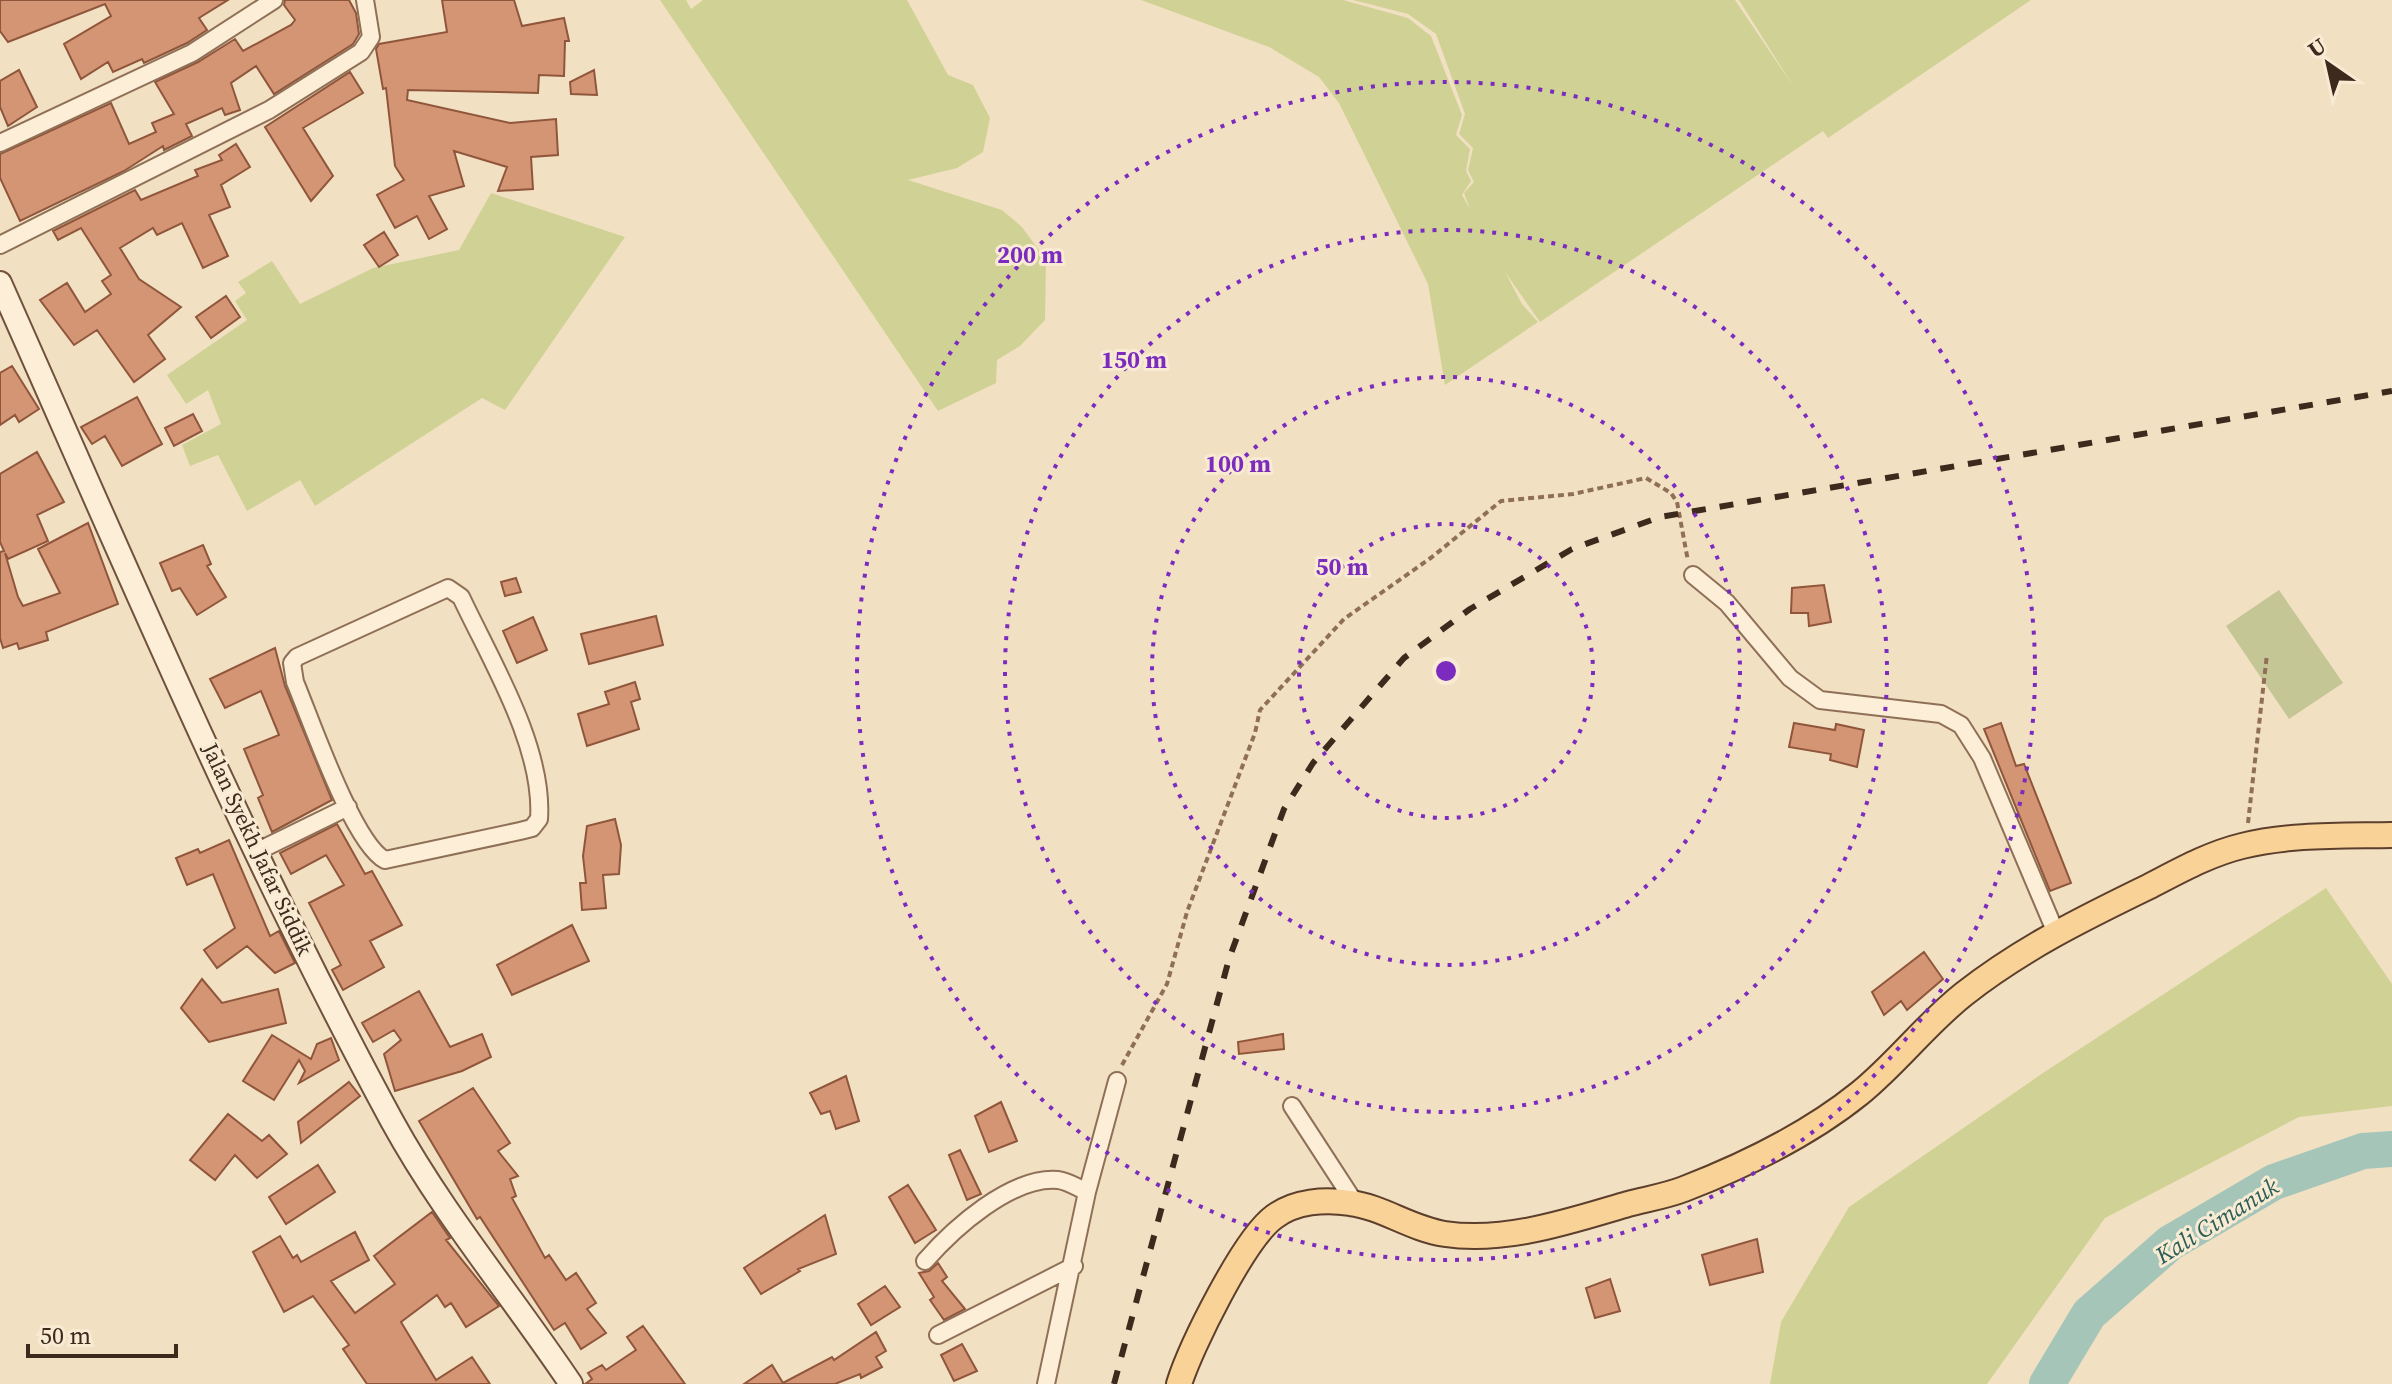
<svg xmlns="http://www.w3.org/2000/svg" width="2392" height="1384" viewBox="0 0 2392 1384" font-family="'Source Serif 4',serif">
<rect width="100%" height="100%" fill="#f2e0c3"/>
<path fill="#d0d295" d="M660,0H686L691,9L703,0H907L948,75L973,85L990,118L983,152L957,168L908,180L1002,210L1022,227L1046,260L1045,320L1020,346L997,360L996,383L938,411Z
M1141,0H1343L1408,18L1431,36L1462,115L1456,135L1470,149L1466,171L1471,181L1462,195L1470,209L1464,193L1474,182L1468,170L1473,148L1459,134L1465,114L1436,34L1408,14L1353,0H1735L1793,86L1739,0H2031L1828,138L1823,131L1540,322L1505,272L1522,304L1538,322L1445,385L1428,284L1339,103L1319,77L1269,47Z
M491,193L625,237L505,410L482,398L315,506L300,480L247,511L218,455L190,466L182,445L221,424L208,390L186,404L167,375L247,320L235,301L246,293L238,282L272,261L300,304L373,268L459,250Z
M2326,888L2392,984V1106L2299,1117L2105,1218L1987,1384H1770L1781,1322L1849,1207L2043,1073Z"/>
<path fill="#c4c695" d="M2279,590L2343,683L2289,719L2226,626Z"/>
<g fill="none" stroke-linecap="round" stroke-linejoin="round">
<path stroke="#a5c5b9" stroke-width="36" d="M2047,1384L2089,1314L2170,1243L2274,1182L2363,1151L2392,1149"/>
</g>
<path fill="#d49575" stroke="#90563b" stroke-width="2" d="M0,0H228L199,18L207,30L187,43L144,63L142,59L113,72L108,62L81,79L64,44L111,16L105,4L8,42L0,31Z
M285,0H349L356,13L359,34L353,44L274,94L256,66L231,83L240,110L225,115L222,108L186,124L192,136L164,150L163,146L124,171L20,221L0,178V154L111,103L129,144L156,132L152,123L174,114L155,82L198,62L235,39L243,51L291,25L295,20L284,5Z
M442,0H514L522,26L564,18L569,41H565L564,76L539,75L538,93L408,90L407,100L510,123L556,119L558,155L531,157L533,189L498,191L507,167L454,151L464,186L429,196L447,229L429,239L417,216L395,228L377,195L404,180L395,166L386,88L383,89L376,49L379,44L447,32Z
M19,70L37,107L8,126L0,107V81Z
M594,70L597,95L571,94L570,82Z
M350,72L363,93L303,128L333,176L311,201L265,127Z
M236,144L250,167L221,185L230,207L209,215L228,256L203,268L182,223L157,235L153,228L120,248L139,279L181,307L148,335L165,359L134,382L97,330L74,345L40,300L67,283L85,312L111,294L102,281L111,275L81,228L58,240L53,231L135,190L141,200L198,176L195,170L222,160L219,155Z
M384,232L398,255L379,267L364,245Z
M226,296L240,317L211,338L196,317Z
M12,366L39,409L19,422L15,415L0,425V373Z
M137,397L162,444L122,466L105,436L92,444L81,427Z
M193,414L202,431L174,446L165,428Z
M37,452L64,502L37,515L48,541L8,559L5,553L18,597L23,606L60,593L38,549L88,523L118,604L46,632L48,640L19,649L17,643L3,648L0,638V552L4,551L0,542V474Z
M203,545L211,564L207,566L226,597L197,615L180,588L172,591L160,563Z
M516,578L521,592L505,596L501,582Z
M1824,585L1831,622L1809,626L1808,613H1791L1792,588Z
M656,616L663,645L589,664L581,634Z
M533,617L547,650L517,663L503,631Z
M275,648L285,686L332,800L272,832L258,798L263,795L244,749L279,735L261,691L225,708L210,679Z
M635,682L640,699L631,702L639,729L587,746L578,714L609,704L605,692Z
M1794,723L1835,730L1836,724L1864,730L1857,767L1830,760L1831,754L1789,747Z
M2001,723L2016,766L2024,764L2071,883L2050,891L1984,729Z
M615,819L621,845L619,874L603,875L606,908L582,910L580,883H586L583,856L587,826Z
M337,824L365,874L372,871L402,925L370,941L384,967L343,990L332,970L341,965L309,903L344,885L326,855L291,874L280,853Z
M229,840L270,936L279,931L295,963L275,973L247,946L217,968L204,950L235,928L213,874L187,885L176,858L198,849L200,853Z
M572,925L589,961L512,995L497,965Z
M1924,952L1943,979L1907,1010L1901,1001L1884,1015L1872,992Z
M202,979L222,1003L278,989L286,1023L209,1042L181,1008Z
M419,991L450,1047L482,1034L491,1057L462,1071L395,1091L384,1054L401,1040L394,1030L373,1042L362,1023Z
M1283,1034L1284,1049L1239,1054L1238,1042Z
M272,1035L311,1059L317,1044L331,1038L339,1060L299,1083L305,1071L299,1060L274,1100L243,1081Z
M846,1076L859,1121L836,1129L830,1111L821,1114L810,1093Z
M349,1082L360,1096L301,1143L298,1122Z
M473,1088L510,1143L498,1151L518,1176L510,1179L516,1196L512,1198L545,1258L549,1255L566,1280L576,1273L596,1303L587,1309L606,1333L581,1349L565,1323L554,1330L480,1217L477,1219L419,1121Z
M1001,1102L1017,1141L989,1152L975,1116Z
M228,1114L262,1141L269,1135L287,1154L257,1178L235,1155L215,1180L190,1160Z
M960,1150L981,1194L967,1200L949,1155Z
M318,1165L335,1192L286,1224L269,1197Z
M908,1185L936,1230L915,1243L889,1197Z
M432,1212L450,1238L446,1240L499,1306L466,1327L451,1303L445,1307L437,1295L401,1322L436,1380L472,1357L490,1384H367L343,1349L349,1345L313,1296L284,1312L253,1252L280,1236L293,1258L297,1255L301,1262L355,1232L369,1260L331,1281L355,1313L395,1284L374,1256Z
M825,1215L836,1254L798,1269L800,1271L761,1294L744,1268Z
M1757,1239L1763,1272L1710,1285L1702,1255Z
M938,1263L947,1277L942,1281L965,1309L944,1320L930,1300L934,1297L919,1273L929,1271Z
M1610,1279L1620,1311L1595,1318L1586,1288Z
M885,1286L900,1307L871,1325L858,1304Z
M643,1326L685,1384H585L592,1379L588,1373L602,1365L606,1370L636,1350L627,1337Z
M876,1332L886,1351L876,1357L882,1367L861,1378L860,1374L835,1384H744L772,1365L783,1383L832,1357L834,1360Z
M962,1344L977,1371L954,1381L941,1355Z"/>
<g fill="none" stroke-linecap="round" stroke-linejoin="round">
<g stroke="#8f7057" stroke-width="20">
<path id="street" d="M0,143L192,53L274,0
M0,245L269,110L361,52L371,37L365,0
M1693,575L1727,603L1790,678L1820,700L1941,714L1961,725L1982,758L2056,933
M448,588L461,597C491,661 544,747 539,819L532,828L520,831L385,860C353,843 311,720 295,682L292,663L297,657Z
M258,851L348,807
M1292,1106L1355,1203
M925,1261C953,1229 1011,1176 1058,1180C1068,1181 1078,1188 1087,1192
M938,1335L1074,1266
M1046,1384L1087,1192L1117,1081"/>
</g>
<g stroke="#70513b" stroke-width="26">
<path id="secondary" d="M0,283C125,564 245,850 392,1121C443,1214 512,1296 571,1384"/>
</g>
<g stroke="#5c3f2c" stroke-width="28">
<path id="primary" d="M1179,1384C1191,1346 1244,1239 1274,1217C1295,1201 1325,1199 1350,1203C1383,1207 1411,1229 1445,1234C1506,1243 1570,1221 1628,1204C1647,1199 1666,1196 1684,1189C1746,1165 1808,1135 1860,1093C1897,1063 1926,1024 1964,994C2021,949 2084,918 2150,886C2179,871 2209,854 2242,846C2289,834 2343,836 2392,835"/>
</g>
<path stroke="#8f7057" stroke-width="4" stroke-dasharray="6 4" stroke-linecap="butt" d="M2248,823L2267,654
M1122,1065L1167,984L1187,912L1255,733L1260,710L1344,619L1432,557L1501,501L1573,494L1646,478L1671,493L1677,502L1688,561"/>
<use href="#street" stroke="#fceed7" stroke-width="16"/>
<use href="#secondary" stroke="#fceed7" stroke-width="22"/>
<use href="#primary" stroke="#f9d298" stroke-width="24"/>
<path stroke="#3d2a1d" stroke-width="6" stroke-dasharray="14 14" stroke-linecap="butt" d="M1114,1384L1229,959L1284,809L1313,763L1404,658L1470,609L1572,549L1660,517L2392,391"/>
</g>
<g fill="none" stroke="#7b2cbf" stroke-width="4" stroke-dasharray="4 8">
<circle cx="1446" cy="671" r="147"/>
<circle cx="1446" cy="671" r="294"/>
<circle cx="1446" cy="671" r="441"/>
<circle cx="1446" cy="671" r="589"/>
</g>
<g text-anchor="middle" stroke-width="6" stroke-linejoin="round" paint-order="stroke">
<g font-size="22" fill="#3d2a1d" stroke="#f9ebd3">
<text transform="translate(258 849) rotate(65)" y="8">Jalan Syekh Jafar Siddik</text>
</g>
<g font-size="24" font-style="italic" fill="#2b5e57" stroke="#f9ebd3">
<text transform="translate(2217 1221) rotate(-32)" y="8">Kali Cimanuk</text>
</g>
</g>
<circle cx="1446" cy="671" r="12" fill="#7b2cbf" stroke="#f9ebd3" stroke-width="4"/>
<g font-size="24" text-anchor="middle" font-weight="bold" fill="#7b2cbf" stroke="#f9ebd3" stroke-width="6" stroke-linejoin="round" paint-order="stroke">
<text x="1030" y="263">200 m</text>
<text x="1134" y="368">150 m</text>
<text x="1238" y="472">100 m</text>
<text x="1342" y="575">50 m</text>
</g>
<g transform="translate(2328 64) rotate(326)" stroke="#f9ebd3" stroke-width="6" paint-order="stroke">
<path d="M0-6L14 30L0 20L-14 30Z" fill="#3d2a1d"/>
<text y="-12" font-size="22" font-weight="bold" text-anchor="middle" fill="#3d2a1d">U</text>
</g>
<path d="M28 1344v12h148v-12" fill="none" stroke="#3d2a1d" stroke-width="4"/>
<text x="40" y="1344" font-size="24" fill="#3d2a1d" stroke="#f9ebd3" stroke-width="6" paint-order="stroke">50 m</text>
</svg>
